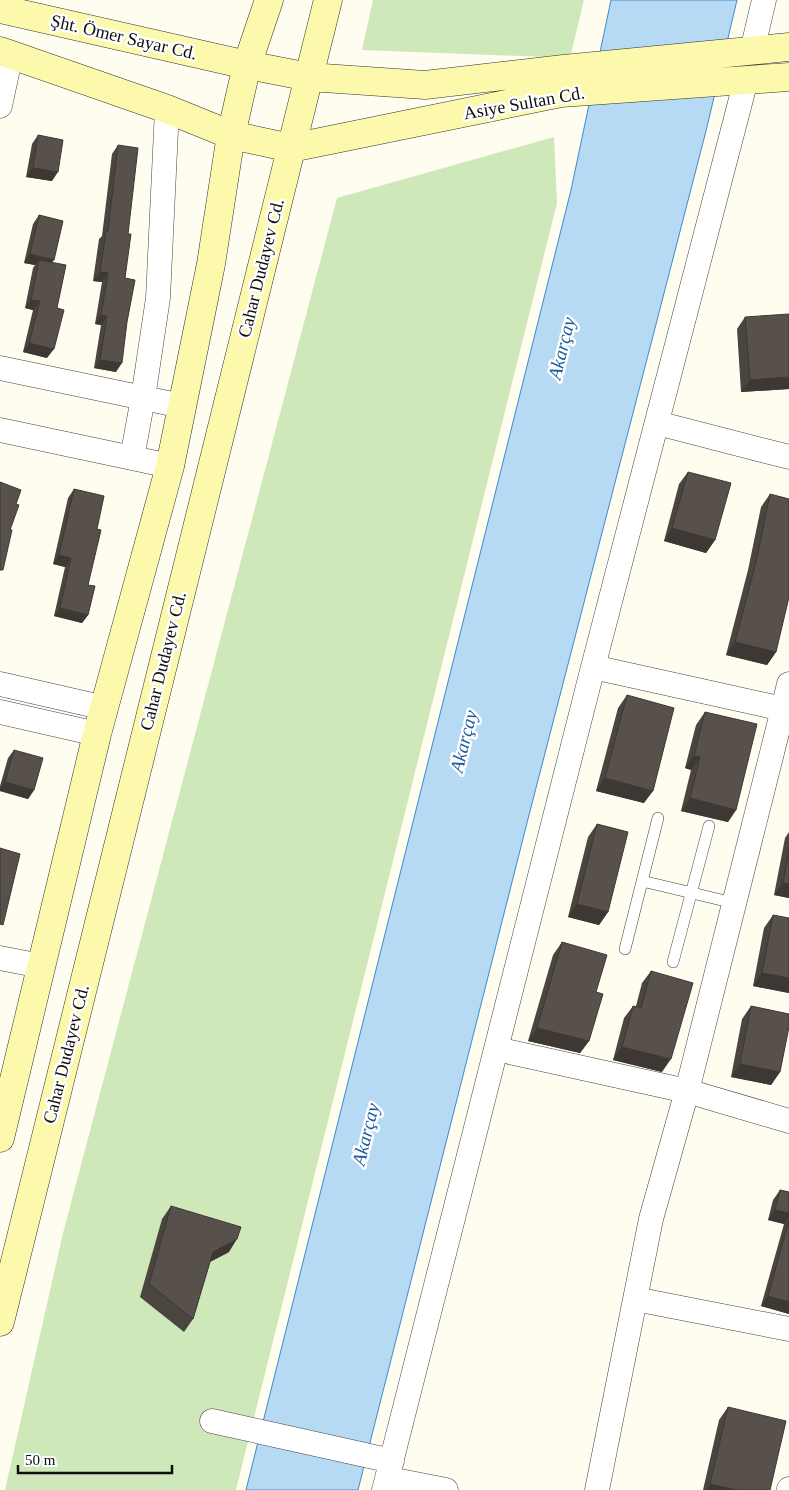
<svg xmlns="http://www.w3.org/2000/svg" width="789" height="1490" viewBox="0 0 789 1490" font-family="Georgia,serif">
<rect width="100%" height="100%" fill="#fffdf0"/>
<path fill="#cfe8ba" d="M373,0H584L570,58L362,50Z
M554,137L557,203L236,1490H5L63,1233L337,198Z"/>
<path fill="#b6d9f4" stroke="#3f89ca" d="M611,0H737L706,131L529,815L358,1490H246L571,190Z"/>
<g fill="none" stroke-linecap="round" stroke-linejoin="round">
<g stroke="#414141" stroke-width="12">
<path id="lane" d="M642,881L734,903
M625,949L658,818
M673,962L709,826"/>
</g>
<g stroke="#414141" stroke-width="25">
<path id="street" d="M752,51L764,0
M0,106L11,54
M0,368L182,406
M657,423L789,457
M0,430L170,466
M132,458L143,398L158,298L167,109
M593,667L783,709L789,684
M0,684L105,708
M789,710L783,709L687,1091L789,1121
M0,712L97,734
M0,958L41,966
M496,1049L687,1091L651,1219L597,1490
M635,1299L789,1329
M212,1421L392,1461
M384,1490L593,667L746,80
M399,1490L400,1481L446,1490
M789,1490V1489"/>
</g>
<g stroke="#303030" stroke-width="29">
<path id="secondary" d="M0,9L247,65L309,77L425,85L564,69L789,47
M0,51L167,109L231,135L291,148L561,93L789,77
M0,1138L97,734L170,466L211,264L231,135L247,65L269,0
M0,1322L328,0"/>
</g>
<use href="#lane" stroke="#fff" stroke-width="11"/>
<use href="#street" stroke="#fff" stroke-width="24"/>
<use href="#secondary" stroke="#fcf9ad" stroke-width="28"/>
</g>
<path fill="#4b4540" d="M38,135L52,181L26,177L32,144Z
M118,145L128,234L116,372L94,368L101,325L95,324L102,282L93,281L99,239L102,236L112,154Z
M39,215L52,262L47,358L23,352L33,310L25,308L33,268L35,265L24,263L33,224Z
M745,317L789,389L741,392L737,329Z
M688,472L715,540L706,553L664,541L679,484Z
M74,489L97,529L88,585V615L82,623L54,616L65,567L53,564L68,498Z
M770,494L776,652L767,665L726,655L748,570L761,507Z
M627,695L644,803L596,791L618,708Z
M705,712L736,810L728,822L681,811L691,770L685,768L696,725Z
M14,750L34,790L28,799L0,791V786L8,758Z
M597,824L608,912L599,925L568,917L588,837Z
M789,832V898L774,895L785,838Z
M773,915L789,993L753,986L764,928Z
M562,942L596,992L589,1041L580,1053L528,1041L553,955Z
M651,971L662,1072L613,1060L624,1018L633,1006H636L642,983Z
M751,1006L780,1072L771,1085L731,1077L742,1019Z
M780,1190L789,1192V1314L761,1306L784,1224L768,1220L773,1200Z
M171,1206L229,1252L210,1262L193,1319L184,1332L140,1297L162,1219Z
M728,1407L770,1490H703L719,1420Z"/>
<path fill="#3d3834" d="M33,168L58,172L52,181L26,177Z
M30,254L54,260L48,268L39,260L35,265L24,263Z
M100,272L108,273L102,282L93,281Z
M31,300L40,301L33,310L25,308Z
M101,315L107,316L101,325L95,324Z
M29,343L54,349L47,358L23,352Z
M100,360L122,363L116,372L94,368Z
M789,377V389L741,392L750,380Z
M672,528L715,540L706,553L664,541Z
M59,555L71,558L65,567L53,564Z
M60,608L88,615L82,623L54,616Z
M735,642L776,652L767,665L726,655Z
M694,756L700,757L691,770L685,768Z
M605,778L653,791L644,803L596,791Z
M5,782L34,790L28,799L0,791V789Z
M690,798L736,810L728,822L681,811Z
M783,883L789,884V898L774,895Z
M577,904L608,912L599,925L568,917Z
M762,973L789,978V993L753,986Z
M537,1028L589,1041L580,1053L528,1041Z
M622,1047L671,1059L662,1072L613,1060Z
M740,1064L780,1072L771,1085L731,1077Z
M775,1210L789,1213V1216L784,1224L768,1220Z
M237,1239L229,1252L204,1265L213,1252Z
M768,1296L789,1302V1314L761,1306Z
M710,1484L737,1490H706Z"/>
<path fill="#57504b" stroke="#3d3834" d="M38,135L63,140L58,172L33,168Z
M118,145L138,148L128,234H131L125,278L135,280L127,322L122,363L100,360L107,316L101,315L108,273L100,272L106,231H108Z
M39,215L63,221L54,260L30,254Z
M39,260L66,265L57,308L64,310L54,349L29,343L40,301L31,300Z
M789,314V377L750,380L745,317Z
M688,472L731,483L715,540L672,528Z
M0,482L21,490L16,504L19,505L10,530H12L3,570H0Z
M74,489L104,496L97,529L101,530L88,585L95,586L88,615L60,608L71,558L59,555Z
M770,494L789,499V597L776,652L735,642L757,558Z
M627,695L674,708L653,791L605,778Z
M705,712L757,724L736,810L690,798L700,757L694,756Z
M14,750L43,758L34,790L5,782Z
M597,824L628,832L608,912L577,904Z
M0,848L20,854L3,925L0,924Z
M789,850V884L783,883Z
M773,915L789,918V978L762,973Z
M562,942L607,955L596,992L603,994L589,1041L537,1028Z
M651,971L693,983L671,1059L622,1047L633,1006L641,1008Z
M751,1006L789,1014V1027L780,1072L740,1064Z
M780,1190L789,1192V1213L775,1210Z
M171,1206L241,1227L237,1239L213,1252L193,1319L149,1284Z
M789,1220V1302L768,1296Z
M728,1407L786,1421L770,1490H737L710,1484Z"/>
<g text-anchor="middle" stroke-width="5" stroke-linejoin="round" paint-order="stroke">
<g font-size="18" fill="#0e0e0e" stroke="#fff">
<text transform="translate(124 37) rotate(13)" y="6">Şht. Ömer Sayar Cd.</text>
<text transform="translate(524 103) rotate(-10)" y="6">Asiye Sultan Cd.</text>
<text transform="translate(261 268) rotate(-76)" y="6">Cahar Dudayev Cd.</text>
<text transform="translate(163 661) rotate(-76)" y="6">Cahar Dudayev Cd.</text>
<text transform="translate(66 1054) rotate(-76)" y="6">Cahar Dudayev Cd.</text>
</g>
<g font-size="19" font-style="italic" fill="#1a5b9d" stroke="#fff">
<text transform="translate(561 348) rotate(-76)" y="7">Akarçay</text>
<text transform="translate(463 741) rotate(-76)" y="7">Akarçay</text>
<text transform="translate(365 1134) rotate(-76)" y="7">Akarçay</text>
</g>
</g>
<path d="M18 1465v8h154v-8" fill="none" stroke="#0e0e0e" stroke-width="2.5"/>
<text x="25" y="1465" font-size="15" fill="#0e0e0e" stroke="#ffffff" stroke-width="4" paint-order="stroke">50 m</text>
</svg>
